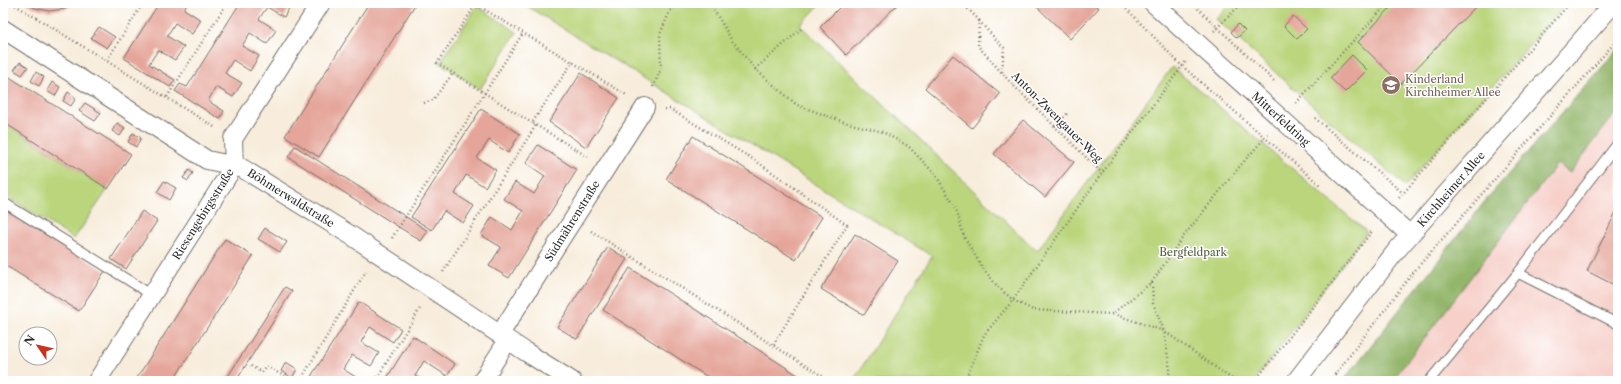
<svg xmlns="http://www.w3.org/2000/svg" width="1621" height="384" viewBox="0 0 1621 384" font-family="'Libre Caslon Text',serif">
<rect width="100%" height="100%" fill="#fff"/>
<filter id="ink" filterUnits="userSpaceOnUse"><feTurbulence type="fractalNoise" baseFrequency=".025" numOctaves="2"/><feDisplacementMap in="SourceGraphic" scale="8" xChannelSelector="R" yChannelSelector="G"/><feConvolveMatrix kernelMatrix="1 2 1 2 8 2 1 2 1" color-interpolation-filters="sRGB"/></filter>
<filter id="wash" filterUnits="userSpaceOnUse"><feTurbulence type="fractalNoise" baseFrequency=".012" numOctaves="4" result="noise"/><feDisplacementMap in="SourceGraphic" scale="16" xChannelSelector="R" yChannelSelector="G"/><feGaussianBlur stdDeviation="0.9" result="paint"/><feColorMatrix in="noise" values="0 0 0 0 0 0 0 0 0 0 0 0 0 0 0 0 0 1.4 0 .05"/><feComposite in="paint" operator="in"/></filter>
<g filter="url(#wash)">
<rect width="100%" height="100%" fill="#f8eddc"/>
<path fill="#f7d0ca" d="M1618,110V381H1392L1557,164L1571,172Z"/>
<path fill="#bad57b" stroke="#728053" d="M522,3H822L800,25L1037,251L1172,67L1367,232L1254,381H853L932,256Z
M1232,3H1567L1405,186L1305,99L1216,19Z
M477,6L517,32L480,89L440,63Z
M3,122L108,189L74,239L3,194Z"/>
<path fill="#93b66b" stroke="#5f704b" d="M1618,49V110L1570,173L1557,164L1392,381H1343L1490,195Z"/>
<g id="blocks">
<path fill="#e5a59a" d="M25,3H76L65,9L49,11L35,8Z
M159,3H188L184,9L201,20L192,34L175,23L167,36L184,47L175,60L158,50L149,64L175,80L170,87L124,58Z
M240,3H292L284,17L267,7L259,19L276,30L267,44L250,33L242,46L259,56L250,71L233,60L225,73L242,83L233,97L216,87L208,101L224,111L220,119L175,91L180,84L187,87Z
M369,3H416L319,157L285,136Z
M844,3H899L846,55L820,27Z
M1033,3H1093L1099,8L1070,39Z
M1395,3H1479L1401,84L1358,42Z
M1293,16L1307,29L1297,39L1284,26Z
M1238,24L1245,31L1237,38L1231,32Z
M99,27L115,37L107,48L91,38Z
M953,55L1000,94L972,128L925,88Z
M1352,55L1367,70L1345,92L1330,78Z
M20,62L28,67L22,75L14,70Z
M36,72L44,77L39,86L31,81Z
M3,73L131,154L108,189L3,122Z
M581,73L619,98L586,147L549,122Z
M52,82L60,87L55,96L47,91Z
M68,92L76,98L71,106L63,101Z
M85,103L101,113L95,121L79,111Z
M481,109L520,134L508,153L489,140L477,158L496,170L485,187L466,175L455,194L474,206L463,223L444,211L432,230L411,217Z
M1023,120L1074,162L1045,197L994,154Z
M117,123L125,128L120,136L112,131Z
M133,133L141,138L136,147L128,142Z
M693,136L822,217L796,260L666,179Z
M538,145L577,170L509,278L489,266L501,247L481,235L492,217L512,230L523,211L504,199L515,182L534,194L545,176L526,163Z
M295,146L428,231L421,241L288,157Z
M189,170L193,173L188,181L183,178Z
M164,181L176,188L169,200L157,192Z
M3,208L105,271L79,311L3,264Z
M1618,208V287L1587,271Z
M142,211L157,221L126,269L111,259Z
M265,228L287,242L280,252L258,239Z
M855,234L898,261L864,315L821,289Z
M225,239L253,256L173,381H135Z
M608,247L627,259L577,339L557,327Z
M630,268L737,336L807,381H714L603,310Z
M285,287L292,291L263,338L236,381H225Z
M359,302L401,329L393,342L370,327L361,342L379,353L371,366L352,355L343,369L362,381H308Z
M413,336L455,364L447,376L424,361L415,376L423,381H385Z
M286,362L297,369L292,378L281,371Z"/>
</g>
</g>
<g filter="url(#ink)">
<use href="#blocks" fill-opacity="0" stroke="#736f69" stroke-width="1"/>
<g fill="none" stroke-linecap="round" stroke-linejoin="round">
<g stroke="#736f69" stroke-width="11">
<path id="service" d="M3,202L152,295
M1518,273L1618,324
M1429,381L1518,273L1618,143"/>
</g>
<g stroke="#736f69" stroke-width="20">
<path id="minor" d="M1153,3L1410,235
M3,29L207,160L240,167L352,236L526,352L572,381
M500,334L645,107
M97,381L234,166L233,139L321,3
M482,381L508,340
M1296,381L1396,251L1614,3"/>
</g>
<path stroke="#736f69" stroke-width="2.5" stroke-dasharray="1 3" stroke-linecap="butt" d="M12,3L216,128
M474,3C525,35 577,64 628,96
M477,3L437,63L532,123
M563,3H582
M710,3L731,39L755,69L797,105L844,122L883,132L908,146L935,174L956,208L964,237L982,267L997,286L1013,300L1033,310L1112,314L1152,282L1183,237L1240,166L1268,134
M962,3L979,20L978,46L1011,83L1102,173
M1121,3L1181,65L1321,186
M1192,3L1276,83
M979,21L1004,48L1002,73
M1214,31L1242,3
M107,60L143,3
M755,69L801,29
M653,87L661,69L660,34L670,11L678,3
M167,97L227,3
M424,103L433,100L453,73
M1296,103L1388,3
M665,109H670L756,161L847,225L773,345
M1315,118L1403,193
M536,125L588,157
M1055,126L1067,114
M1399,198L1570,3
M591,231L830,381
M392,238L523,33
M443,272L536,125L532,123L573,61
M1152,283L1153,303L1164,331L1235,381
M1113,314L1164,331L1170,370L1167,381
M251,366L261,372L266,366L293,381
M300,381L366,271
M375,381L421,307
M965,381L984,335L1013,300L1102,173L1186,61
M1255,381L1373,230
M1330,381L1416,269L1618,39"/>
<use href="#service" stroke="#fff" stroke-width="9"/>
<use href="#minor" stroke="#fff" stroke-width="18"/>
</g>
</g>
<defs>
<g id="school-disc" transform="scale(1)"><circle r="9.5" fill="#8d6e63" stroke="#fff"/><path d="M0-5L7-2L0 1L-7-2ZM-4 1L0 2.5L4 1V4Q0 6-4 4Z" fill="#fff"/></g>
</defs>
<g fill-rule="evenodd">
<use href="#school-disc" x="1391" y="85"/>
</g>
<g text-anchor="middle" stroke-width="3" stroke-linejoin="round" paint-order="stroke">
<g font-size="11" fill="#785e54" stroke="#fff" text-anchor="start">
<text x="1405" y="83">Kinderland<tspan x="1405" dy="13">Kirchheimer Allee</tspan></text>
</g>
<g font-size="11" fill="#2b2b2b" stroke="#fff">
<text transform="translate(1057 117) rotate(45)" y="4">Anton-Zwengauer-Weg</text>
<text transform="translate(1281 119) rotate(42)" y="4">Mitterfeldring</text>
<text transform="translate(1451 189) rotate(-49)" y="4">Kirchheimer Allee</text>
<text transform="translate(291 198) rotate(32)" y="4">Böhmerwaldstraße</text>
<text transform="translate(203 214) rotate(-58)" y="4">Riesengebirgsstraße</text>
<text transform="translate(572 221) rotate(-58)" y="4">Südmährenstraße</text>
</g>
<g font-size="11" fill="#565e43" stroke="#fff">
<text x="1193" y="256">Bergfeldpark</text>
</g>
</g>
<rect width="1621" height="384" fill="none" stroke="#fff" stroke-width="16"/>
<g transform="translate(38 346) rotate(304)"><circle r="19" fill="#ffffff" stroke="#aaaaaa"/>
<path d="M0-3L7 15L0 10L-7 15Z" fill="#c8321e"/>
<text y="-6" font-size="11" font-weight="bold" text-anchor="middle" fill="#2b2b2b">N</text>
</g>
</svg>
